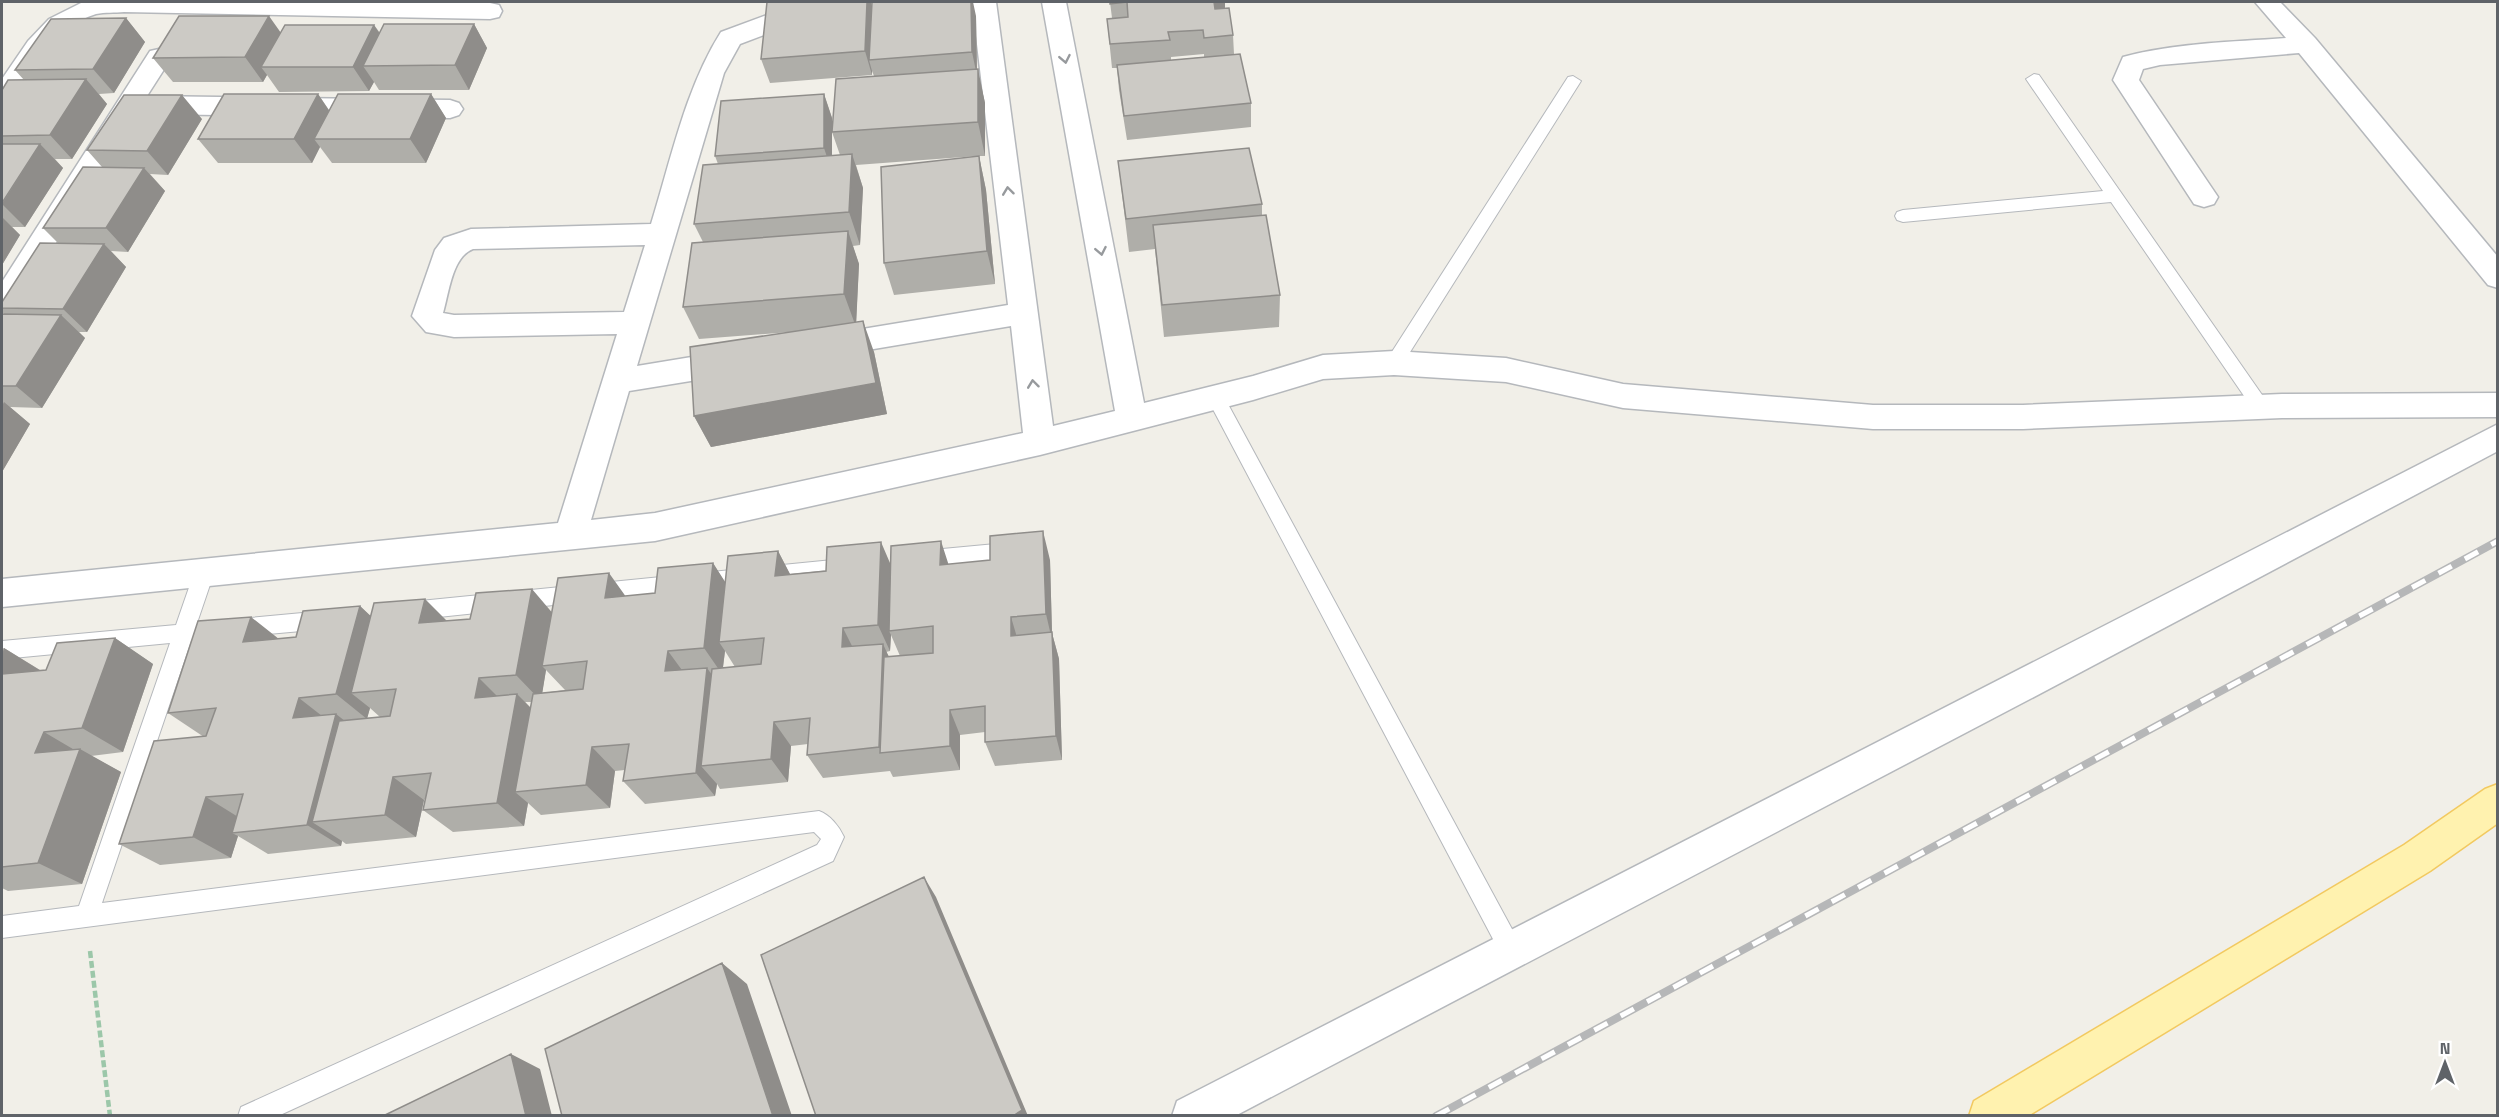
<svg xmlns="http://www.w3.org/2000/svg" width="2499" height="1117" viewBox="0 0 2499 1117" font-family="'Space Grotesk',sans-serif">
<rect width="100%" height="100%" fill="#f1efe8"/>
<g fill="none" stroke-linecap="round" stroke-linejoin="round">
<g stroke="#b5b8bc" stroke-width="2">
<path id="service" d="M2034,74L2039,75L2267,402L2270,407L2267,412L2261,414L2255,412L2111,202L1903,222L1897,220L1895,216L1897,212L1903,210L2103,191L2026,79Z
M1573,76L1581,81L1400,368L1394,370L1388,368L1385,363L1388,358L1568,77Z
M1216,391L1222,393L1519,942L1522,950L1519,958L1511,961L1503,958L1207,398L1210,393Z
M1017,542L1024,544L1027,550L1024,556L1017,558L921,567L914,565L911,559L914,553L921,551Z
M853,558L860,560L863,566L860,572L853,574L410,620L403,617L400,611L403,605L410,602Z
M204,565L211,567L214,573L197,623L324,611L331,614L334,620L331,626L324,629L191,641L102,903L819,811C830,815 839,826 844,837L833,861L278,1116H238L241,1107L817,845L821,839L814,832L2,938V916L79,906L170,643L2,659V641L176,625L194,573L197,567Z"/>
</g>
<g stroke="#b5b8bc" stroke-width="3">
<path id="minor" d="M83,2L490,3L499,5L502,11L499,17L490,19L124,12C115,13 105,12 96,14C54,26 32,73 11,106L2,109V79L28,41L49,19Z
M786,2H812L793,24L740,44L724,73L637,366L734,350L745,354L749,362L745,370L734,374L629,391L591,520L655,513L1023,433L1011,326L826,357L815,354L811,346L815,338L826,335L1008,305L972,2H996L1053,426L1115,411L1042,2H1066L1144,403L1253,376L1323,355L1394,351L1506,358L1623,384L1873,405H2023L2282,394L2498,393V417L2282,418L2023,429H1873L1623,408L1506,382L1394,375L1323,379L1253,400L1040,455L655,541L2,607V579L558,523L617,334L454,337L426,332L412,316L435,250L444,238L471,229L651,224C671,160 685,89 721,32L775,12ZM645,245L624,312L454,315L443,313C449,293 452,257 473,249Z
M2255,2H2280L2315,38L2498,257V288L2488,285L2299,53L2160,65L2143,69L2139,80L2218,197L2214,204L2204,207L2194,204L2113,80L2123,57C2175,43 2232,42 2286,38Z
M159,49L168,51L172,57L147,96L450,100L459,103L463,109L459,115L450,118L145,114L138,112L12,313L2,316V282L150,51Z
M2498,424V451L2030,699L1235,1116H1172L1177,1101Z"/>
</g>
<g stroke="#f2c960" stroke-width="3">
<path id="primary" d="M2498,784V823L2430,871L2028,1116H1969L1974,1101L2404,845L2485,789Z"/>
</g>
<path stroke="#9cc7a9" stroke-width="4.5" stroke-dasharray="7 3" stroke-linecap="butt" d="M90,951L110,1116"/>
<use href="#service" fill="#fff" fill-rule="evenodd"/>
<use href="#minor" fill="#fff" fill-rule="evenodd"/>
<use href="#primary" fill="#fff2af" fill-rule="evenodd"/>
<g stroke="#b6b7b8" stroke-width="8">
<path id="rail" d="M1436,1116L2498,541"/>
</g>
<use href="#rail" stroke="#fff" stroke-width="5" stroke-dasharray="15" stroke-linecap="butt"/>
</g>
<path fill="#afaea9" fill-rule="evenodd" d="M1110,2H1225V8L1233,35L1234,54L1251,103V127L1127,140L1119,90L1117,68H1112L1107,19L1112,18ZM1204,54V57L1171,60V57Z
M872,6L976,16L977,69L985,103V156H979L986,190L995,284L894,295L884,263L977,156L856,165L863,188L860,245L853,246L859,264L856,322L874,352L887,414L711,447L694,416L790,332L699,339L683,307L703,242L694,224L718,164L715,156L824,94L832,118V155H840L832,132L874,76L872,71V75L770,83L761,59Z
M126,18L145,42L114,93L99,94L107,104L72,159H55L63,168L25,227H12L20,235L2,265V90L24,80L15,70Z
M474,24L487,48L469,90H379L374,82L369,91L279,92L267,75L263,82H173L153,58L281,33L374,25L380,33Z
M318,94L329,110L431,94L446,118L426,163H332L320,147L312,163H218L198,139Z
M202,119L168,175L150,174L165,191L128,252L111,251L126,267L87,332H79L85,338L42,408L10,407L30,424L2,472V314H4L2,312V302L58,243L43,228L102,167L87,150Z
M1118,161L1262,204V216L1280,295L1279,327L1164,337L1155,249L1129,252Z
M778,551L790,574L891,564H949L1050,560L1052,633L1059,659L1062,760L995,766L985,742V732L960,735V770L893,777L890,771L823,778L807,755L808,744L791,746L788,782L720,789L717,784L715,796L645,804L623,781L625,770L615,771L610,808L541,815L528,803L524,826L453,832L423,810L425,799L424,800L416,837L346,844L342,841L341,846L268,854L238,836L231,858L160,865L119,844L204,737L168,713L278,639L296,637L360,606L370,616L447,621L552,612L626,596L655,593L713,563L725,583ZM891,635L900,656L889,657L886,652L890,651ZM725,651L735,667L723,668ZM546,670L565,690L542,693ZM525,702H532L530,708ZM370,708L380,717L367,718Z
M115,638L153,664L123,752L91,756L121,772L82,884L8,891L2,888V649L4,648L40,670H46Z"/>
<path fill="#8f8d8a" d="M867,2H871L874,15L869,60L872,71V75L865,51Z
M971,2H973L976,16L977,76L972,52Z
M1214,2H1225V23L1214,26Z
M269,16L286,40L261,67L267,75L263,82L245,57Z
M126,18L145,42L114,93L93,69Z
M474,24L487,48L469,90L455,65Z
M374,25L390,49L363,66L374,82L369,91L353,67Z
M978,69L985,103V156L978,122Z
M86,79L107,104L72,159L50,135Z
M318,94L334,118L314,139L320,147L312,163L294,139Z
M431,94L446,118L426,163L410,139Z
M824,94L832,118V172L824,148Z
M182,95L202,119L168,175L147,151Z
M40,144L63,168L25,227L2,204Z
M852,154L863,188L860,245L849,212Z
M979,156L986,190L995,284L987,251Z
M144,168L165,191L128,252L106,228Z
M2,217L20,235L2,265Z
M848,231L859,264L856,327L844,294Z
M104,244L126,267L87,332L63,309Z
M61,315L85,338L42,408L16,386Z
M863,321L874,352L887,414L711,447L694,416Z
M4,402L30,424L2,472V406Z
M1043,531L1050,560L1052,633L1059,659L1062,760L1056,736L1052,640L1046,614Z
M941,541L950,569L940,565Z
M881,542L893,570L889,631L891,635L890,651L878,625Z
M778,551L793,580L775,576Z
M713,563L731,591L719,642L725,651L722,674L704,648Z
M609,573L629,601L605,598Z
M532,589L555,616L542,666L546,670L541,701L516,675Z
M425,599L452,626L419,623Z
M360,606L389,633L351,693L370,708L367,719L336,694Z
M251,617L284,643L243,642Z
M1011,617L1019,644L1011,636Z
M843,628L856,654L842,647Z
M115,638L153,664L123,752L82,728Z
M883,644L895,670L882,753L879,747Z
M4,648L46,674L2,679V655Z
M668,651L687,677L665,671Z
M707,668L725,693L701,766L717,784L715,796L696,773Z
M479,678L505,704L475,698Z
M517,694L542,719L515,792L528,803L524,826L497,803Z
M299,698L331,723L293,718Z
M950,710L960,735V770L950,746Z
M336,714L368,739L312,822L342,841L341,846L307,825Z
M774,722L791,746L788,782L771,759Z
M44,732L78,752L80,749L121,772L82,884L38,863L35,753Z
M592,747L615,771L610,808L586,785Z
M393,777L424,800L416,837L385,815Z
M206,797L243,820L232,833L238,836L231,858L193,837Z
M924,877L936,897L1028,1116H1013Z
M722,963L747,984L792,1116H773Z
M511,1054L540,1069L552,1116H526Z"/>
<path fill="#cccac5" stroke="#8f8d8a" stroke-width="1.5" d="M767,2H867L865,51L761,59Z
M872,2H971L972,52L869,60Z
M1110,2H1214L1215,9L1229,8L1233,35L1204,38L1203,30L1168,32L1170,40L1110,44L1107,19L1128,17L1127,2L1110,4Z
M179,16H269L245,57L153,58Z
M126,18L93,69L15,70L51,19Z
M384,24H474L455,65L363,66Z
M285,25H374L353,67H261Z
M1240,54L1251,103L1124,116L1117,65Z
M978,69V122L832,132L836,79Z
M86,79L50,135L2,136V90L8,80Z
M224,94H318L294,139H198Z
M338,94H431L410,139H314Z
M824,94V148L715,156L721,101Z
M124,95H182L147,151L87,150Z
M2,144H40L2,203Z
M1249,148L1262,204L1126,219L1118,161Z
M852,154L849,212L694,224L703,165Z
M979,156L987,251L884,263L881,167Z
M83,167L144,168L106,228H43Z
M1266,215L1280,295L1162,305L1153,225Z
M848,231L844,294L683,307L692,243Z
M40,243L104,244L63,309L2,308V302Z
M2,314L61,315L16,386H2Z
M863,321L876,383L694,416L690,347Z
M1043,531L1046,614L1011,617V636L1052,632L1056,736L985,742V706L950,710V746L880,753L884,657L933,653V626L889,631L891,546L941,541L940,565L990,560V536Z
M881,542L878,625L843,628L842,647L883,644L879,747L807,755L810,718L774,722L771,759L701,766L712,669L761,664L764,638L719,642L728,556L778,551L775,576L826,571L827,547Z
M713,563L704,648L668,651L665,671L707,668L696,773L623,781L629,744L592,747L586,785L515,792L533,694L583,689L587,661L542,666L558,578L609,573L605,598L655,593L658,568Z
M532,589L516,675L479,678L475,698L517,694L497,803L423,810L431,773L393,777L385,815L312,822L339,721L390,716L396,689L351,693L374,603L425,599L419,623L470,619L476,593Z
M360,606L336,694L299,698L293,718L336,714L307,825L232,833L243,794L206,797L193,837L119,844L154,741L206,736L216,708L168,713L198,621L251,617L243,642L296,637L303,611Z
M115,638L82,728L44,732L35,753L80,749L38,863L2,867V674L46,670L57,643Z
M924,877L1022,1110L1013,1116H816L761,955Z
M722,963L773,1116H562L545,1049Z
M511,1054L526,1116H383Z"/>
<defs><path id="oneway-chevron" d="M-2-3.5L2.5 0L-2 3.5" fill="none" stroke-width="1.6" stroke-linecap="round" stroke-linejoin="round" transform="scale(1.5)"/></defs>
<g stroke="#979a9d">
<use href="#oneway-chevron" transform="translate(1065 59) rotate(79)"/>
<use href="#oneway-chevron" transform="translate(1008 191) rotate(-97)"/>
<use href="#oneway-chevron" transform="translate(1101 251) rotate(79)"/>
<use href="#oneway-chevron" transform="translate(1033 384) rotate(-97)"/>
</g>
<rect width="2499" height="1117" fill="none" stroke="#5f6368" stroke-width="6"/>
<g transform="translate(2445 1063)" stroke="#ffffff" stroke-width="4.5" paint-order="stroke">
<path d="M0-4.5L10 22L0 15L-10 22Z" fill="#5f6368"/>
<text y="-9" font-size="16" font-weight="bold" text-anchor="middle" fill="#5f6368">N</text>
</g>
</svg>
